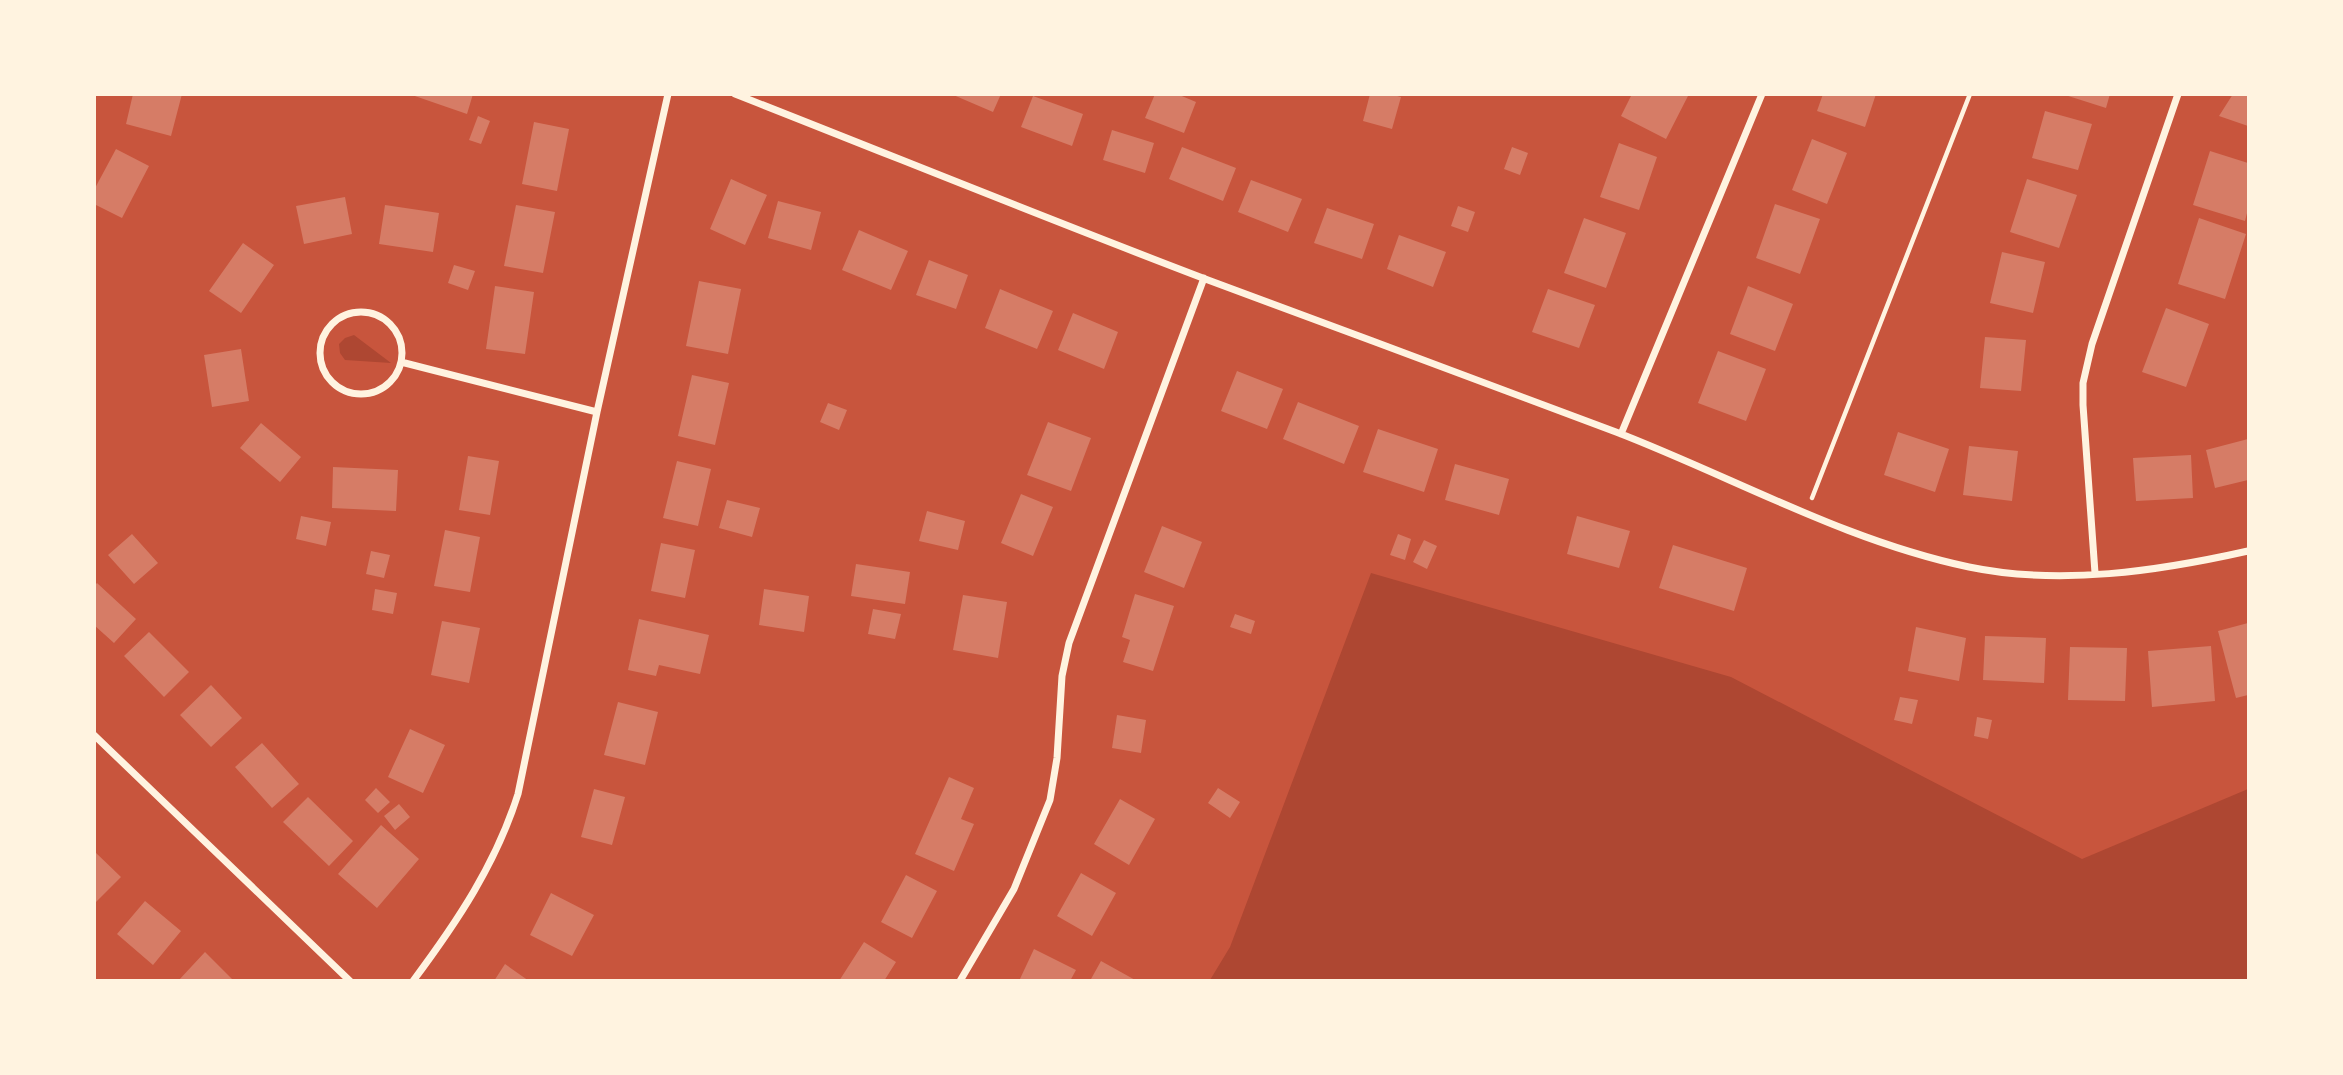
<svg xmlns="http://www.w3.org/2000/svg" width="2343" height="1075" viewBox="0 0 2343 1075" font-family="Bitter,serif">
<rect width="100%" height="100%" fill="#c8553d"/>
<path fill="#ae4732" d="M354,335L391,363L345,360L340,353L339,344L345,338Z
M1371,573L1731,677L2082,859L2248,789V980H1210L1230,947Z"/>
<path fill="#d67c66" d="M133,94H182L171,136L126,124Z
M409,94H473L467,114Z
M951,94H1001L993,112Z
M1155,94H1177L1196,102L1184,133L1145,118Z
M1370,94H1390L1401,97L1392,129L1363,121Z
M1632,94H1689L1666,139L1621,116Z
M1823,94H1876L1865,127L1817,111Z
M2062,94H2110L2106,108Z
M2233,94H2248V126L2219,116Z
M1033,96L1083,114L1072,146L1021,127Z
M2045,111L2092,124L2078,170L2032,158Z
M478,116L490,121L481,144L469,140Z
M534,122L569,129L557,191L522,184Z
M1112,130L1154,143L1145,173L1103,160Z
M1812,139L1847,153L1827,204L1792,190Z
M1619,143L1657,157L1639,210L1600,197Z
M1182,147L1236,168L1223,201L1169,179Z
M1512,147L1528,153L1520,175L1504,169Z
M116,149L149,166L122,218L94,204V190Z
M2210,151L2248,163V209L2245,221L2193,205Z
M731,179L767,195L745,245L710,229Z
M2027,179L2077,195L2059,248L2010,232Z
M1251,180L1302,199L1288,232L1238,212Z
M345,197L352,234L304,244L296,206Z
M778,201L821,212L811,250L768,238Z
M1775,204L1820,219L1800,274L1756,258Z
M385,205L439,213L433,252L379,244Z
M516,205L555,212L543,273L504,266Z
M1458,206L1475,212L1468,232L1451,226Z
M1327,208L1374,224L1362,259L1314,243Z
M1584,218L1626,233L1606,288L1564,273Z
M2199,218L2246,234L2225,299L2178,284Z
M859,230L908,251L891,290L842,270Z
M1399,235L1446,252L1433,287L1387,269Z
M243,243L274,265L241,313L209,291Z
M2002,252L2045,262L2033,313L1990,303Z
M929,260L968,275L956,309L916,295Z
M454,265L475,271L468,290L448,283Z
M699,281L741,289L728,354L686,346Z
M495,286L534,292L525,354L486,349Z
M1748,286L1793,304L1775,351L1730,334Z
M1000,289L1053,311L1037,349L985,328Z
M1548,289L1595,305L1579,348L1532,332Z
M2166,308L2209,324L2186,387L2142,372Z
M1073,313L1118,332L1104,369L1058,350Z
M1985,337L2026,340L2021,391L1980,388Z
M241,349L249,401L212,407L204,355Z
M1718,351L1766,369L1746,421L1698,403Z
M1237,371L1283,389L1267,429L1221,411Z
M692,375L729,383L715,445L678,436Z
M1298,402L1359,426L1344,464L1283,439Z
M828,403L847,410L839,430L820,422Z
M1048,422L1091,438L1071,491L1027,475Z
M261,423L301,457L280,482L240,448Z
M1378,429L1438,449L1424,492L1363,472Z
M1898,432L1949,449L1935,492L1884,475Z
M2248,439V480L2215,488L2206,450Z
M1969,446L2018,451L2012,501L1963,495Z
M2191,455L2193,498L2136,501L2133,458Z
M468,456L499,461L490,515L459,510Z
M677,461L711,469L698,526L663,518Z
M1455,464L1509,479L1499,515L1445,500Z
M333,467L398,470L396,511L332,508Z
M1021,494L1053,507L1033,556L1001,543Z
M727,500L760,508L752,537L719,528Z
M927,511L965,521L958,550L919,541Z
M301,516L331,522L326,546L296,539Z
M1577,516L1630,531L1619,568L1567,554Z
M1162,526L1202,542L1184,588L1144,572Z
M445,530L480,537L470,592L434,586Z
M132,534L158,563L134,584L108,555Z
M1398,534L1411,539L1405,560L1390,555Z
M1424,540L1437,546L1427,569L1413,562Z
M661,543L695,550L685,598L651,591Z
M1673,545L1747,568L1734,611L1659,588Z
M371,551L390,555L384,578L366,574Z
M856,564L910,572L905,604L851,596Z
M97,583L136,619L114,643L94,625V586Z
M375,589L397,593L393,614L372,610Z
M764,589L809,596L804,632L759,625Z
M1135,594L1174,606L1153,671L1123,662L1130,640L1122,637Z
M963,595L1007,602L998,658L953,650Z
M873,609L901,614L895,639L868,634Z
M1235,614L1255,621L1251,634L1230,627Z
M639,619L709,635L700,674L659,665L656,676L628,670Z
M442,621L480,628L469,683L431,675Z
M2248,623V695L2236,698L2218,631Z
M1916,627L1966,638L1959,681L1908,671Z
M149,632L189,672L164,697L124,656Z
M1985,636L2046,638L2044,683L1983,680Z
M2211,646L2215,701L2152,707L2148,651Z
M2070,647L2127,648L2125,701L2068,700Z
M211,685L242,718L211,747L180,715Z
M1900,697L1918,700L1912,724L1894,720Z
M618,702L658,712L645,765L604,755Z
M1117,715L1146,720L1141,753L1112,748Z
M1977,717L1992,720L1988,739L1974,736Z
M410,729L445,745L423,793L388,777Z
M262,743L299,784L272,808L235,767Z
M949,777L974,788L961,819L974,824L954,871L915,854Z
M376,788L390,802L378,813L365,800Z
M1218,788L1240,802L1230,818L1208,803Z
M594,789L625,797L612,845L581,837Z
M308,797L353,841L329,866L283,822Z
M1120,799L1155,819L1129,865L1094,844Z
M399,804L410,817L395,830L384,816Z
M381,825L419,859L377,908L338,874Z
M94,851L121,877L94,904Z
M1081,873L1116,893L1092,936L1057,916Z
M906,875L937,891L912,938L881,922Z
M551,893L594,915L572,956L530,935Z
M145,901L181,931L153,965L117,934Z
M864,942L896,962L884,981H839Z
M1034,949L1076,970L1070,981H1019Z
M205,952L234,981H178Z
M1101,961L1137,981L1091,979Z
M505,964L529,981H494Z"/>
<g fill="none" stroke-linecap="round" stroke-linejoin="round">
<path stroke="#fff3e0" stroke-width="4.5" d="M1812,498L1970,94"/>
<path stroke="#fff3e0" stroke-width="7" d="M735,94C893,156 1050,220 1208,280C1344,331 1480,380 1616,432C1733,477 1845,541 1969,567C2060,586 2159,571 2248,551
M320 353a41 41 0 1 1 82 0a41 41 0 1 1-82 0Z
M401,362L597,412
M1621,434L1762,94
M2095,573L2083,405V383L2092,344L2178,94
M94,735L350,981
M413,981C457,922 496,864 518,794L597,412L668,94
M960,981L1014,889L1050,800L1057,758L1062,676L1069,643L1204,278"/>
</g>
<rect width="2343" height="1075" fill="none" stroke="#fff3e0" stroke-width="192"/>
</svg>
